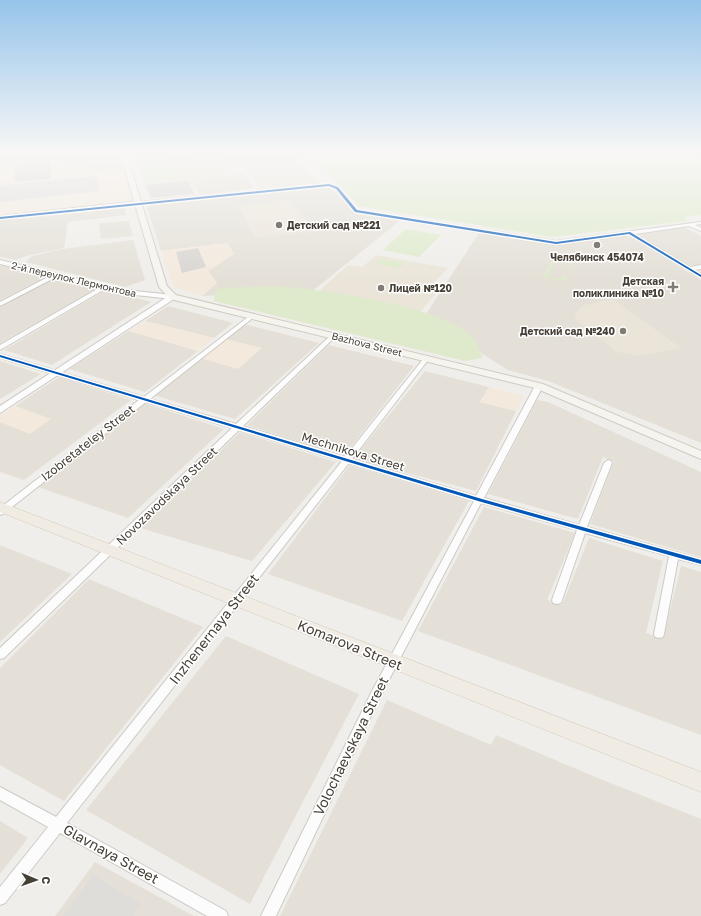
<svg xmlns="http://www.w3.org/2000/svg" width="701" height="916" viewBox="0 0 701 916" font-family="'Golos Text',sans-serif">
<rect width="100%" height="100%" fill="#f0eeea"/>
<path fill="#e4e0d7" d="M9,153H120L125,168L96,171L95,169L82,170L81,166L66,168L65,159L0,164V154Z
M215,153H306L311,158L243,165H221Z
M244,174L254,188L200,195L194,185L224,176Z
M329,186L354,213L401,220L311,292L202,296L217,283L208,271L234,254L227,243L161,251L147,207L150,205L159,202Z
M125,208L126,215L68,222L64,248L26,256L15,260L0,257V221Z
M129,221L133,236L101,239L99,223Z
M684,227L701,236V264L689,266L635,234Z
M479,233L560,245L629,236L701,280V443L548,381L508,370L424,317Z
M133,240L145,280L125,287L26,262L32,256L63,249Z
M2,265L47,276L0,300V266Z
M54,278L96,289L0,343V307Z
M106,290L151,302L52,365L4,350Z
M168,306L233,323L214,338L145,321Z
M244,324L319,343L235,419L153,395L200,358L261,348L225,339Z
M129,331L198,351L145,392L69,369Z
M329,345L414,366L344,456L247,425Z
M0,361L41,374L0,399Z
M425,371L489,387L480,402L516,411L476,491L353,459Z
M59,377L131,400L24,480L0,472V422L30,433L50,419L15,406Z
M537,400L548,402L701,472V557L590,524L614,461L603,457L578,519L488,494Z
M144,403L224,429L128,518L38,487Z
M240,432L336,462L252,561L140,528Z
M350,465L469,501L402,621L268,574Z
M484,507L575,533L547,600L562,605L589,538L663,561L646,633L663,639L681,566L701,572V735L418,631Z
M0,545L72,574L0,642Z
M89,579L203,627L64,801L0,765V668Z
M226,636L359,694L250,904L86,810Z
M387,700L491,745L496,735L593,776L701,819V916H280Z
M0,821L28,838L0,874Z
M95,862L194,916H55Z"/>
<path fill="#f3e9dd" d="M65,159L66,168L81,166L82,170L96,169V171L125,168L133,201L121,203L0,216V164Z
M194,185L200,195L149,200L146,190Z
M227,243L234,254L208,271L217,283L202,296L174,287L161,251Z
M145,321L214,338L198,351L129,331Z
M225,339L262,348L238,369L200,358Z
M489,387L524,396L516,411L480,402Z
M15,406L51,419L30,434L0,422V416Z"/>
<path fill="#ebe5d9" d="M133,153H215L221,162L219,163L221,165H225L230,172L222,173L224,176L194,185L146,190Z
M298,160L320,183L261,189L243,165Z
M290,200L315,231L256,238L238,206Z
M376,255L448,268L433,284L442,286L412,322L308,301L348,265L362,267Z
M613,299L674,343L681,348L640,356L617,352L574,318L581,306Z"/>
<path fill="#deeacb" d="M306,153H676L701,164V215L685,217L687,221L552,237L359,206L340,185Z
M166,163L174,179L148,182L142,165Z
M406,229L441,235L419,257L383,250Z
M381,259L405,263L400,268L376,264Z
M556,259L573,262L574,264L573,266L569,265L570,263L555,260L547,277L561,279L563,276L568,277L566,280L560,281L543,277L552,260Z
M244,287C258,287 273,286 287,287C326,290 451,308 474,339C478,344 480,352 483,358L465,361L214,301L216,289Z"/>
<path fill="#dfddda" d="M96,176L99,191L0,202V186Z
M93,875L141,904L133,916H63Z"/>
<path fill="#d8d5d1" d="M169,153H185L190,164L175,165Z
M50,162L51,179L14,182L15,165Z
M188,181L194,194L151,198L146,185Z
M198,248L206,267L182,273L176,252Z"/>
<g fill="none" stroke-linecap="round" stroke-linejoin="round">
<g stroke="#cccac6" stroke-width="2">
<path id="minor" d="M329,184L339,187L357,210L556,241L701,222V224L695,225L701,228V231L689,226L635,234L690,267L701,265V269L694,270L701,274V278L629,235L556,245L354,212L335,189L329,186L138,204L136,203L138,202Z
M0,260L104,285L135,291L173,295L176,297L173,299L135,295L105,289L0,350V345L99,288L56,277L0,306V302L50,276L0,264Z
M252,314L254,315V317L150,399L236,424L331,335H335V337L243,426L345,457L424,358H428V360L352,459L476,496L535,386L539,384L543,386L484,498L579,525L604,463L608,460L611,461L612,463L587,527L701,559V565L678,559L664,634L663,637L659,638L655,637L654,634L669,556L585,533L562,600L561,603L557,604L553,603L552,600L577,530L481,503L380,697L276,916H261L372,691L474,501L349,463L67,823L226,911L228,916H207L60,833L5,903L0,905V887L48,827L0,800V787L56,817L342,461L239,430L4,658L0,659V648L232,428L146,402L3,514L0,515V508L139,400L0,358V354L144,397Z"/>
</g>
<g stroke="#cccac6" stroke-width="2">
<path id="tertiary" d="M138,201L140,202V204L0,220V216Z
M170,295H176L177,297L0,413V406Z"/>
</g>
<g stroke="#cfcbc1" stroke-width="2">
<path id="secondary" d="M120,153H126L167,286L176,295L543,384L701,451V459L535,388L170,299L159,287Z"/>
</g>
<g stroke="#d2c9b8" stroke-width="1">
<path id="primary" d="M689,153L701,155V159L690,154Z
M0,502L701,772V792L0,512Z"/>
</g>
<use href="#minor" fill="#fdfcfc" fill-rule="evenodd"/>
<use href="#tertiary" fill="#fdfcfc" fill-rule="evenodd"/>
<use href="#secondary" fill="#f6f4ef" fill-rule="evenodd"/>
<use href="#primary" fill="#f1ece3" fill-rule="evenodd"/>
<g stroke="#fff" stroke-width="3">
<path id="cycleway" d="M329,184L338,187L357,210L556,242L630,232L701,275V277L629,234L556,244L355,212L336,189L329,186L0,219V217Z
M0,355L482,499L701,560V564L478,501L0,357Z"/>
</g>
<use href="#cycleway" fill="#0057b8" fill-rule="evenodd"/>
</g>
<linearGradient id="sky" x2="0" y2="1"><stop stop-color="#96c4ea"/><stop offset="0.54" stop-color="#f8f7f6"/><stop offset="1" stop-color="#f8f7f6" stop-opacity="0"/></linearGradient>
<rect width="701" height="281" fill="url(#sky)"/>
<g fill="#827c75" stroke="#fff" stroke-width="1.5">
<circle cx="279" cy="225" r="4"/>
<circle cx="597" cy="245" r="4"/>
<path d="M671 281h4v4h4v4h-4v4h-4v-4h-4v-4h4z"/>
<circle cx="381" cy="288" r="4"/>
<circle cx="623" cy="331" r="4"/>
</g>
<g text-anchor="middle" stroke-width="3" stroke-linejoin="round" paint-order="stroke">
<g font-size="10" font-weight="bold" fill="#463f36" stroke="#fff" text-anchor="start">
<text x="287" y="229">Детский сад №221</text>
<text x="597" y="261" text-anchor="middle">Челябинск 454074</text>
<text x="664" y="285" text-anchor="end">Детская<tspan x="664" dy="12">поликлиника №10</tspan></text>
<text x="389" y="292">Лицей №120</text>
<text x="615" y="335" text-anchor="end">Детский сад №240</text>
</g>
<g font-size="10" fill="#463f36" stroke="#fff">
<text transform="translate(74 279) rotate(13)" y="4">2-й переулок Лермонтова</text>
<text transform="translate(367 344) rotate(14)" y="4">Bazhova Street</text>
</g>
<g font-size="12" fill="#463f36" stroke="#fff">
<text transform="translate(88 443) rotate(-38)" y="4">Izobretateley Street</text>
<text transform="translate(353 452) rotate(17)" y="4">Mechnikova Street</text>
<text transform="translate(167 496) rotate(-44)" y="4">Novozavodskaya Street</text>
</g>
<g font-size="14" fill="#463f36" stroke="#fff">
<text transform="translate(214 629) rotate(-52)" y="5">Inzhenernaya Street</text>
<text transform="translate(350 645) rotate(22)" y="5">Komarova Street</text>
<text transform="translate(351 746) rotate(-64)" y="5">Volochaevskaya Street</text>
<text transform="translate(111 854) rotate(29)" y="5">Glavnaya Street</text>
</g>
</g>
<g transform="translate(36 880) rotate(92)" stroke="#ffffff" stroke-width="3" paint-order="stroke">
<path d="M0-3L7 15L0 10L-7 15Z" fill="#463f36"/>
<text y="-6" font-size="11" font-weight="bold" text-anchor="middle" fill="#463f36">С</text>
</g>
</svg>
